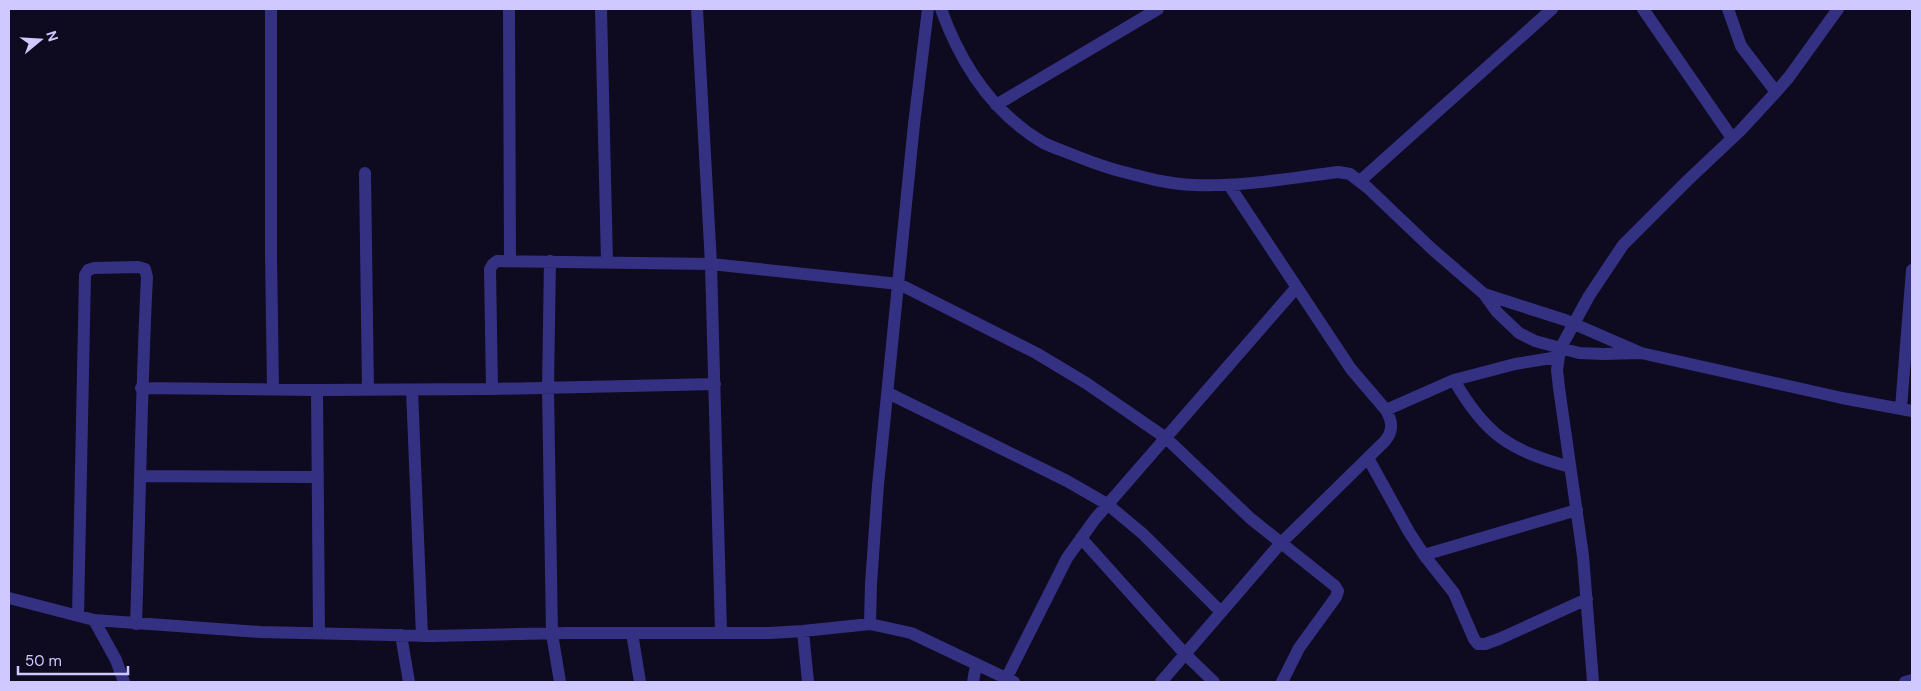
<svg xmlns="http://www.w3.org/2000/svg" width="1921" height="691" viewBox="0 0 1921 691" font-family="'DM Sans',sans-serif">
<rect width="100%" height="100%" fill="#0e0a1f"/>
<g fill="none" stroke-linecap="round" stroke-linejoin="round">
<path stroke="#343183" stroke-width="12" d="M271,9V254L273,389
M509,9L510,260
M601,9L607,262
M697,9L711,264L721,632
M928,9L914,124L878,485L871,584L870,624L911,633L1014,682
M941,9C960,62 992,112 1042,142C1049,146 1058,149 1066,152C1083,159 1099,165 1116,170C1142,177 1167,184 1194,185C1242,187 1290,178 1338,172L1350,174L1368,188L1432,249L1484,294L1497,312L1519,333L1535,341L1579,353L1603,354L1641,353
M1643,9L1732,138
M1728,9L1741,46L1776,92
M996,105L1158,9
M365,173L368,390
M1360,181L1552,9
M1229,185L1351,369L1386,410L1454,380L1515,364L1558,357
M550,261L548,388L552,634L560,682
M1484,294L1565,320L1641,353L1842,398L1912,411
M1454,380C1486,436 1510,450 1570,467
M141,388L317,390L492,389L715,384
M492,389L490,269L493,264L497,261L711,264L899,284L1036,353L1086,383L1166,438L1250,518L1335,586L1338,591L1336,597L1299,648L1282,682
M317,390L319,633
M412,390L422,636
M888,393L1067,481L1107,504L1143,534L1221,612
M1901,408L1912,270
M1368,458L1409,532L1424,555L1454,593L1474,639L1478,644H1485L1499,639L1587,599
M141,476L318,477
M1081,538L1185,654L1214,682
M1424,555L1577,510
M9,598L94,620L260,632L433,636L567,633H770L803,631L870,624
M78,616L85,275L88,270L94,268L138,267L145,269L147,277C141,393 140,508 136,624
M94,620L116,660L124,682
M803,631L808,682
M632,633L640,682
M401,635L409,682
M1006,679L1067,558L1095,519L1296,288
M973,682L976,665
M1161,682L1280,544L1385,441C1394,430 1392,421 1386,410
M1593,682L1583,556L1559,388L1557,370L1560,349L1589,296L1623,245L1687,181L1741,130L1776,92L1789,77L1838,9
M1905,682L1912,680"/>
</g>
<rect width="1921" height="691" fill="none" stroke="#cfc9ff" stroke-width="20"/>
<g transform="translate(40 40) rotate(72)" stroke="#0e0a1f" stroke-width="4" paint-order="stroke">
<path d="M0-4L9 19L0 12L-9 19Z" fill="#cfc9ff"/>
<text y="-8" font-size="14" font-weight="bold" text-anchor="middle" fill="#cfc9ff">N</text>
</g>
<path d="M18 666v8h110v-8" fill="none" stroke="#cfc9ff" stroke-width="2.5"/>
<text x="25" y="666" font-size="15" fill="#cfc9ff" stroke="#0e0a1f" stroke-width="4" paint-order="stroke">50 m</text>
</svg>
